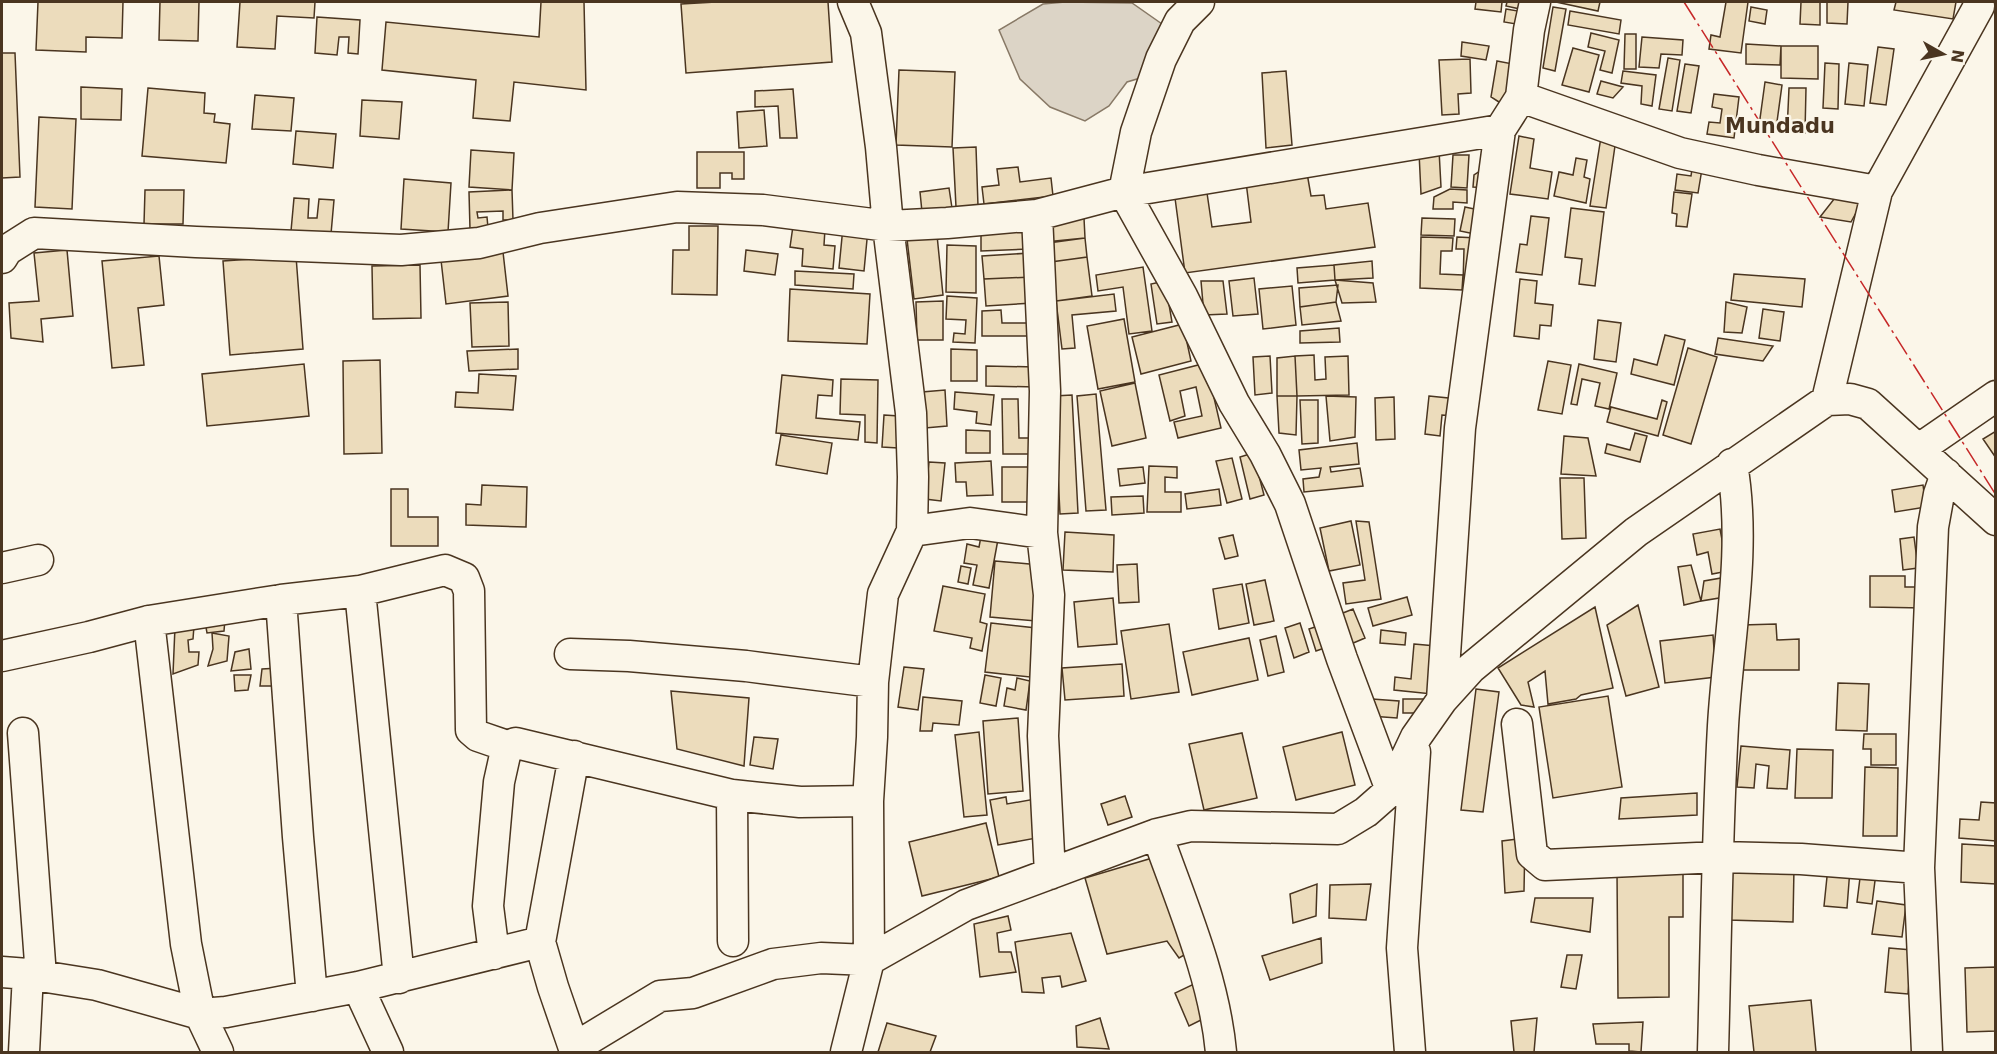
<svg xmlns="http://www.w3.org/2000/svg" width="1997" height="1054" viewBox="0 0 1997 1054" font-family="'DejaVu Sans',sans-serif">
<rect width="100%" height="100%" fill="#fbf6e9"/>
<path fill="#dcd4c6" stroke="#887966" stroke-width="1.5" d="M1065,2L1132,3L1162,24L1175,41L1147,76L1127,82L1109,106L1085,121L1050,107L1020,79L999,30L1043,4Z"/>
<path fill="#ecdcbc" stroke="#4a3520" stroke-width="1.5" d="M38,2H123L122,38L86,37V52L36,50Z
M160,2H199L198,41L159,40Z
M240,2H315L314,18L277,16L275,49L237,47Z
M541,2H584L586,90L514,82L510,121L473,118L476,80L382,70L386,22L539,37Z
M716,2H828L832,62L686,73L681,4Z
M1476,2H1502L1501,12L1475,9Z
M1507,2H1521L1520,9L1506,6Z
M1556,2H1600L1598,11Z
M1726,2H1748L1741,53L1709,49L1711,35L1720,37Z
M1801,2H1820V25L1800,24Z
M1827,2H1848L1847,24L1827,23Z
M1896,2H1956L1953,19L1894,10Z
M1553,7L1566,9L1555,71L1543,68Z
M1751,7L1767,10L1765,24L1749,21Z
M1506,9L1518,11L1516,24L1504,22Z
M1570,11L1621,20L1619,34L1568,25Z
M317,17L360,20L358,54L348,53L349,37H339L337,55L315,53Z
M1591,33L1619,40L1612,73L1600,70L1605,51L1588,47Z
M1625,34H1636V69H1624Z
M1642,37L1683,40L1682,55L1661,54L1659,68L1639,67Z
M1462,42L1489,46L1486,60L1461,56Z
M1746,44L1781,46L1780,65L1746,64Z
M1781,46H1818V79L1781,78Z
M1878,47L1894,49L1886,105L1870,103Z
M1573,48L1599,55L1589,92L1562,85Z
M2,53H15L20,177L2,178Z
M1668,58L1680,60L1672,111L1659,109Z
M1470,59L1471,93L1458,94L1459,114L1442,115L1439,60Z
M1497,61L1513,64L1506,111L1498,110L1499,102L1491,97Z
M1825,63L1839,64L1838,109L1823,108Z
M1849,63L1868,65L1864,106L1845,104Z
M1685,64L1699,66L1691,113L1677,111Z
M899,70L955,72L952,147L896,145Z
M1286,71L1292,145L1266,148L1262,73Z
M1623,71L1656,75L1652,106L1641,104L1642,86L1621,83Z
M1601,81L1623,87L1613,98L1597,94Z
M1765,82L1782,85L1776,129L1759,126Z
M81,87L122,89L121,120L81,119Z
M148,88L205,93L204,113L215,114L214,122L230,124L226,163L142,156Z
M1789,88H1806L1805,133L1787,132Z
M793,89L797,138H780L778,106L755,107V91Z
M1714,94L1739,97L1734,138L1707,134L1709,122L1720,123L1722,109L1712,107Z
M255,95L294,98L291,131L252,129Z
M362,100L402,102L399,139L360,136Z
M764,110L767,146L739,148L737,112Z
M39,117L76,119L72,209L35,207Z
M296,131L336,134L333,168L293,164Z
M1519,136L1534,139L1530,168L1552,172L1548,199L1510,194Z
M1601,137L1616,139L1606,208L1590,206Z
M976,147L978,206L956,207L953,148Z
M471,150L514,153L512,190L469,187Z
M1439,150L1441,187L1421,194L1419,152Z
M697,152H744V179H732V173H720V188H697Z
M1453,155H1469L1467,188L1451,187Z
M1576,158L1587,160L1584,177L1590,179L1586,203L1554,196L1559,172L1573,175Z
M1693,162L1703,163L1698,193L1675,190L1677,174L1691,176Z
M1018,167L1020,182L1051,178L1053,196L984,204L982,187L999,185L997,169Z
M1480,171L1490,188L1473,187L1474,175Z
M1307,173L1311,196L1324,195L1326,209L1368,203L1375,247L1185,273L1175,198L1207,193L1212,227L1251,222L1246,182Z
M404,179L451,183L448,232L401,229Z
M949,188L952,208L922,212L920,192Z
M1450,189L1467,190V203L1453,202V209H1433L1434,197Z
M145,190H184L183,224H144Z
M512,190L513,220H503V211L477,212L478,218L487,217L488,228L470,229L469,192Z
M1674,192L1692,194L1687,227L1676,226L1677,214L1672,213Z
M1838,194L1863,200L1851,222L1820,217Z
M294,198L309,199L308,218H317L319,199L334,200L331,234L291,231Z
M1465,207L1484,211L1480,235L1460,231Z
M1571,208L1604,212L1595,286L1579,284L1582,259L1565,257Z
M1531,216L1549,218L1542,275L1516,272L1520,244L1527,245Z
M1084,218L1085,238L1045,242L1043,224Z
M1422,218L1455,219L1454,236L1421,235Z
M689,226H718L717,295L672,294L673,250H689Z
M793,226L825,229L824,245L835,246L833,269L802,266L803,249L790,247Z
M1028,226L1029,249L981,251V228Z
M843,227L868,229L864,271L839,268Z
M937,235L943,295L914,299L907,239Z
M1421,237L1453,238L1452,251H1441L1440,274L1463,275L1462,290L1420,288Z
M1457,237L1478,238L1475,283H1463L1464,249H1456Z
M1085,238L1087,257L1051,262L1041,244Z
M947,245L976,246V293L946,292Z
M67,250L73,316L41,319L43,342L11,338L9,303L39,301L34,253Z
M746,250L778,254L775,275L744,271Z
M503,252L508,296L446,304L441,260Z
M1030,253L1032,277L984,279L982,256Z
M159,256L164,305L138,308L144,365L112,368L102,261Z
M296,256L303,349L230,355L223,261Z
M1087,257L1092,296L1056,301L1051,262Z
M1372,261L1373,278L1335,280L1334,265Z
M420,265L421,318L373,319L372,266Z
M1334,265L1335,280L1298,283L1297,268Z
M1143,267L1152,331L1129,334L1123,287L1098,291L1096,275Z
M795,271L854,274L853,289L795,285Z
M1734,274L1805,279L1802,307L1731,300Z
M1032,277L1033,303L986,306L984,279Z
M1254,278L1258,314L1233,316L1229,281Z
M1520,279L1537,281L1535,303L1553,305L1551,326L1540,325L1539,339L1514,336Z
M1335,280L1373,283L1376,302L1342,303Z
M1165,281L1172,322L1157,324L1151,284Z
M1201,281H1223L1227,314L1204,315Z
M1338,285L1336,302L1300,307L1299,288Z
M1292,286L1296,325L1263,329L1259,289Z
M790,289L870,294L867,344L788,341Z
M1114,294L1116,311L1072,315L1075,348L1062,349L1056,301Z
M947,296L977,298L975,343L953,342L954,333L965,334L966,320L946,319Z
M943,301V340H917L916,302Z
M508,302L509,346L472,347L470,303Z
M1336,302L1341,321L1302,325L1300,307Z
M1726,302L1747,307L1742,333L1724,332Z
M1763,309L1784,312L1780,341L1759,338Z
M1001,310L1002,323H1036L1037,336H982V311Z
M1124,319L1135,382L1098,389L1087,326Z
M1598,320L1621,323L1616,362L1594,359Z
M1183,324L1191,361L1141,374L1132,337Z
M1339,328L1340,342L1300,343V331Z
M1665,335L1685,340L1674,385L1631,374L1634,359L1657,365Z
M1718,338L1773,346L1763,361L1715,354Z
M1688,348L1717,357L1691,444L1663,435Z
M518,349V369L469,371L467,351Z
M951,349L977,350V381H951Z
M1314,355L1315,380L1326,379L1325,357L1348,356L1349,395L1297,396L1295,356Z
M1270,356L1272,393L1255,395L1253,357Z
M1295,356L1297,396H1277V358Z
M380,360L382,453L344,454L343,361Z
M1548,361L1571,365L1562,414L1538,410Z
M1206,363L1221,428L1178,438L1174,422L1202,416L1196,387L1180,391L1185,416L1170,421L1159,375Z
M304,364L309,416L207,426L202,374Z
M1579,364L1617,373L1609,409L1595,406L1600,383L1582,379L1577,405L1571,404Z
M986,366L1036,367V387L986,386Z
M479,374L516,376L513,410L455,407L456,392L478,393Z
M782,375L833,380L832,396L818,395L816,418L860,422L858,440L776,433Z
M841,379L878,380L877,443L865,442V415L840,414Z
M1135,383L1146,438L1112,446L1100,391Z
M945,390L947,426L925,428L922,392Z
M955,392L994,395L991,425L976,423L977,412L954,409Z
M1096,394L1106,510L1086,511L1077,396Z
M1072,395L1078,513L1060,514L1054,396Z
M1277,396H1297L1296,435L1279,433Z
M1326,396L1356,397L1355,437L1330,441Z
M1429,396L1458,399L1456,416L1442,415L1440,436L1425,434Z
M1394,397L1395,439L1376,440L1375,398Z
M1002,399H1018L1019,438H1035V454H1003Z
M1300,400H1318V443L1302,444Z
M1662,400L1667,402L1658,436L1607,422L1611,407L1657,419Z
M884,415L899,416L898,448L882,447Z
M966,430L990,431V453H966Z
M1996,431V458L1983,439Z
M1635,433L1647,436L1640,462L1605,453L1607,444L1630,450Z
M781,435L832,443L827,474L776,465Z
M1564,436L1588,438L1596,476L1561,474Z
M1357,443L1359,464L1330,467L1331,472L1360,468L1363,486L1304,492L1303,479L1319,477L1321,468L1301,470L1299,450Z
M1253,453L1264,495L1250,499L1240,457Z
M1232,458L1242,499L1227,503L1216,461Z
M991,461L993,495L967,496L966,482H956L955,463Z
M929,462L945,463L941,501L925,499Z
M1149,466L1177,467V478L1165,477V492H1181V512H1147Z
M1002,467H1034V502H1002Z
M1143,467L1145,483L1120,486L1118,469Z
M1560,478H1584L1586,538L1562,539Z
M482,485L527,487L526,527L466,525V504L481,505Z
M1923,485L1926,507L1895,512L1892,490Z
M391,489H408V517H438V546H391Z
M1219,489L1221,505L1187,509L1185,494Z
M1143,496L1144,513L1112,515L1111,497Z
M1351,521L1360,565L1329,571L1320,528Z
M1356,521L1369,522L1381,599L1346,604L1343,583L1365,580Z
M1720,529L1728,571L1712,574L1708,552L1697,555L1693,534Z
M982,531L999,534L989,588L973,585L977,565L964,563L967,544L979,547Z
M1065,532L1114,535L1113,572L1063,570Z
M1233,535L1238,556L1225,559L1219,538Z
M1914,537L1918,568L1903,570L1900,539Z
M995,561L1040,565L1036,621L990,617Z
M1137,564L1139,602L1119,603L1117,565Z
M1691,565L1701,601L1684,605L1678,567Z
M961,566L971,568L968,584L958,582Z
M1870,576H1905V587H1922L1923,608L1870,607Z
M1727,577L1725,597L1701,601L1704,581Z
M1265,580L1274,621L1254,625L1246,584Z
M1242,584L1249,623L1219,629L1213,589Z
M943,586L985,594L980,622L987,624L982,651L970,648L972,638L934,631Z
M1407,597L1412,615L1373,626L1368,608Z
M1113,598L1117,644L1078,647L1074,602Z
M1638,605L1659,687L1626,696L1607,625Z
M1595,607L1613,688L1581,695L1576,699L1548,704L1545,671L1528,682L1534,707L1521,705L1498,668Z
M1353,609L1365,638L1351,644L1338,615Z
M1320,618L1330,646L1316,651L1309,629L1315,627L1313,620Z
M225,619L224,631L207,633L205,622Z
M991,623L1036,628L1030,677L985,672Z
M1300,623L1309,652L1294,658L1285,628Z
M1169,624L1179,692L1131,699L1121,631Z
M1776,624L1777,640L1799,639V670H1743L1742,625Z
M194,626L193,639L188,640L189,652H199L198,665L173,674L175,627Z
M1381,630L1406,633L1405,645L1380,643Z
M212,633L229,636L227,661L208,666L213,649Z
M1713,635L1716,677L1665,683L1660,641Z
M1276,636L1284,672L1268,676L1260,640Z
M1249,638L1258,680L1192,695L1183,652Z
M1414,644L1436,646L1432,694L1394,690L1395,677L1411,679Z
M249,649L251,669L231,671L235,652Z
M1122,664L1124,696L1065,700L1062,668Z
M904,667L924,669L918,710L898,707Z
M279,668L277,686H260L262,669Z
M234,675H251L248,690L235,691Z
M985,675L1001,678L996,706L980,703Z
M1017,678L1030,681L1026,710L1004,706L1007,688L1015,690Z
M1838,683L1869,684L1867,731L1836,730Z
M1476,689L1499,692L1483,812L1461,810Z
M671,691L749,698L744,766L677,749Z
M1608,696L1622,787L1553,798L1539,707Z
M923,697L962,701L959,725L933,723L932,731H920Z
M1372,699L1399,701L1397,718L1370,716Z
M1403,699H1430V713H1403Z
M1018,718L1023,791L988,794L983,721Z
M979,732L987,815L964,817L955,735Z
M1342,732L1355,785L1296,800L1283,747Z
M1242,733L1257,798L1204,810L1189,744Z
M1864,734H1896V765H1871V749H1863Z
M754,737L778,739L773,769L750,765Z
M1741,746L1790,750L1787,789L1767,788L1769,766L1756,764L1754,788L1737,787Z
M1797,749L1833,750L1832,798H1795Z
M1865,767L1898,768L1897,836H1863Z
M1697,793V815L1619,819L1621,798Z
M1125,796L1132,817L1108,825L1101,804Z
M1006,797L1007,804L1035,799L1042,837L998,845L990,800Z
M1981,802L1996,803V841L1959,838L1960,819L1979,820Z
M986,823L999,877L922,896L909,842Z
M1525,838L1524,891L1505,893L1502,841Z
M1962,844L1996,846V884L1961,882Z
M1159,856L1193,950L1179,958L1167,941L1107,954L1085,878Z
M1730,866L1794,867L1793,922L1728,920Z
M1828,867L1850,869L1847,908L1824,906Z
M1861,870L1876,873L1872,904L1857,902Z
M1683,871V917H1669V997L1618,998L1617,872Z
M1317,884L1316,916L1293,923L1290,894Z
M1371,884L1366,920L1329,918L1330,885Z
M1535,898H1593L1590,932L1531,922Z
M1877,901L1906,905L1902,937L1872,934Z
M1008,916L1011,930L997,933L999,952H1011L1016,972L980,977L974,924Z
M1071,933L1086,981L1062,987L1060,976L1042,978L1044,993L1022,992L1015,942Z
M1321,938L1322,963L1270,980L1262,956Z
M1889,948L1912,950L1908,994L1885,992Z
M1567,955H1582L1576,989L1561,987Z
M1996,967V1031L1967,1032L1965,968Z
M1196,983L1203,1019L1189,1026L1175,993Z
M1811,1000L1816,1052H1754L1749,1006Z
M1100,1018L1109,1049L1077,1047L1076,1026Z
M1537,1018L1534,1052H1514L1511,1021Z
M1643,1022L1641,1052L1629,1051V1044H1596L1593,1024Z
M887,1023L936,1036L930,1052H878Z"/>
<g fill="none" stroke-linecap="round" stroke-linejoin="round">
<g stroke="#4a3520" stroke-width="33">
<path id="street" d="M1199,2L1180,21L1161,59L1136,132L1124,192L1182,296L1234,403L1265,454L1290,504L1342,659L1391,790
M1521,97L1680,153L1758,170L1877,191
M1037,215L1045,391L1042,533L1049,595L1043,736L1050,874
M2,258L7,250L34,233L196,242L401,250L479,243L540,228L677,207L763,210L888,226L947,223L1037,215L1124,192L1500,130L1521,97L1529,30L1535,2
M1827,400L1877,191L1979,6
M1919,449L1996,396
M912,531L970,523L1042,533
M2,568L38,560
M360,591L445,570L464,578L469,591L471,730L478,736L507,746
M281,600L298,837L312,996
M149,621L186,944L200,1014L218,1052
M570,654L629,656L746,666L873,682
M2,656L89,637L149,621L281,600L360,591L399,978
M1442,700L1460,428L1500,130
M1517,724L1532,854L1545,865L1719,857L1801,859L1919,868
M23,733L41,976
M732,795L733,941
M1157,834C1182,905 1214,977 1221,1052
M540,942L574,756
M494,954L488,906L499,782L507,746L516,743L732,795L800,802L868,801
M2,972L28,974L97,985L200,1014L226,1012L358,987L540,942L553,987L574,1048L660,996L693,993L773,964L821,958L869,960L966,905L1157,834L1191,826L1338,829L1366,812L1391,790L1416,737L1442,700L1471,668L1636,532L1827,400L1850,399L1868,404L1996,520
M358,987L388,1052
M24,1052L28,974
M846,1052L869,960L868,801L872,737L873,682L883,594L912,531L913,477L911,413L888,226L881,147L866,33L853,2
M1410,1052L1402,948L1415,752
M1713,1052C1716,944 1717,835 1723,726C1728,639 1747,550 1732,464
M1927,1052L1919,868L1933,527L1939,494L1946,474"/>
</g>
<use href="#street" stroke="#fbf6e9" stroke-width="30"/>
<path stroke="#c62828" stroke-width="1.5" stroke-dasharray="21 4.5 3 4.5" stroke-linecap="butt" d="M1684,2L1996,495"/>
</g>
<g text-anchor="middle" stroke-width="4.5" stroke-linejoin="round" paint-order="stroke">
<g font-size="21" font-weight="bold" fill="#4a3520" stroke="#fbf6e9">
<text x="1780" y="133">Mundadu</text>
</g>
</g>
<rect width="1997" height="1054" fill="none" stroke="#4a3520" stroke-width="6"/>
<g transform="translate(1943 54) rotate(99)" stroke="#fbf6e9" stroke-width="4.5" paint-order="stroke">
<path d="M0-4.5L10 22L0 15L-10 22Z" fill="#4a3520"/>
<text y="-9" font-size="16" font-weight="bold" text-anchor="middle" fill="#4a3520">N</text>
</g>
</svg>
